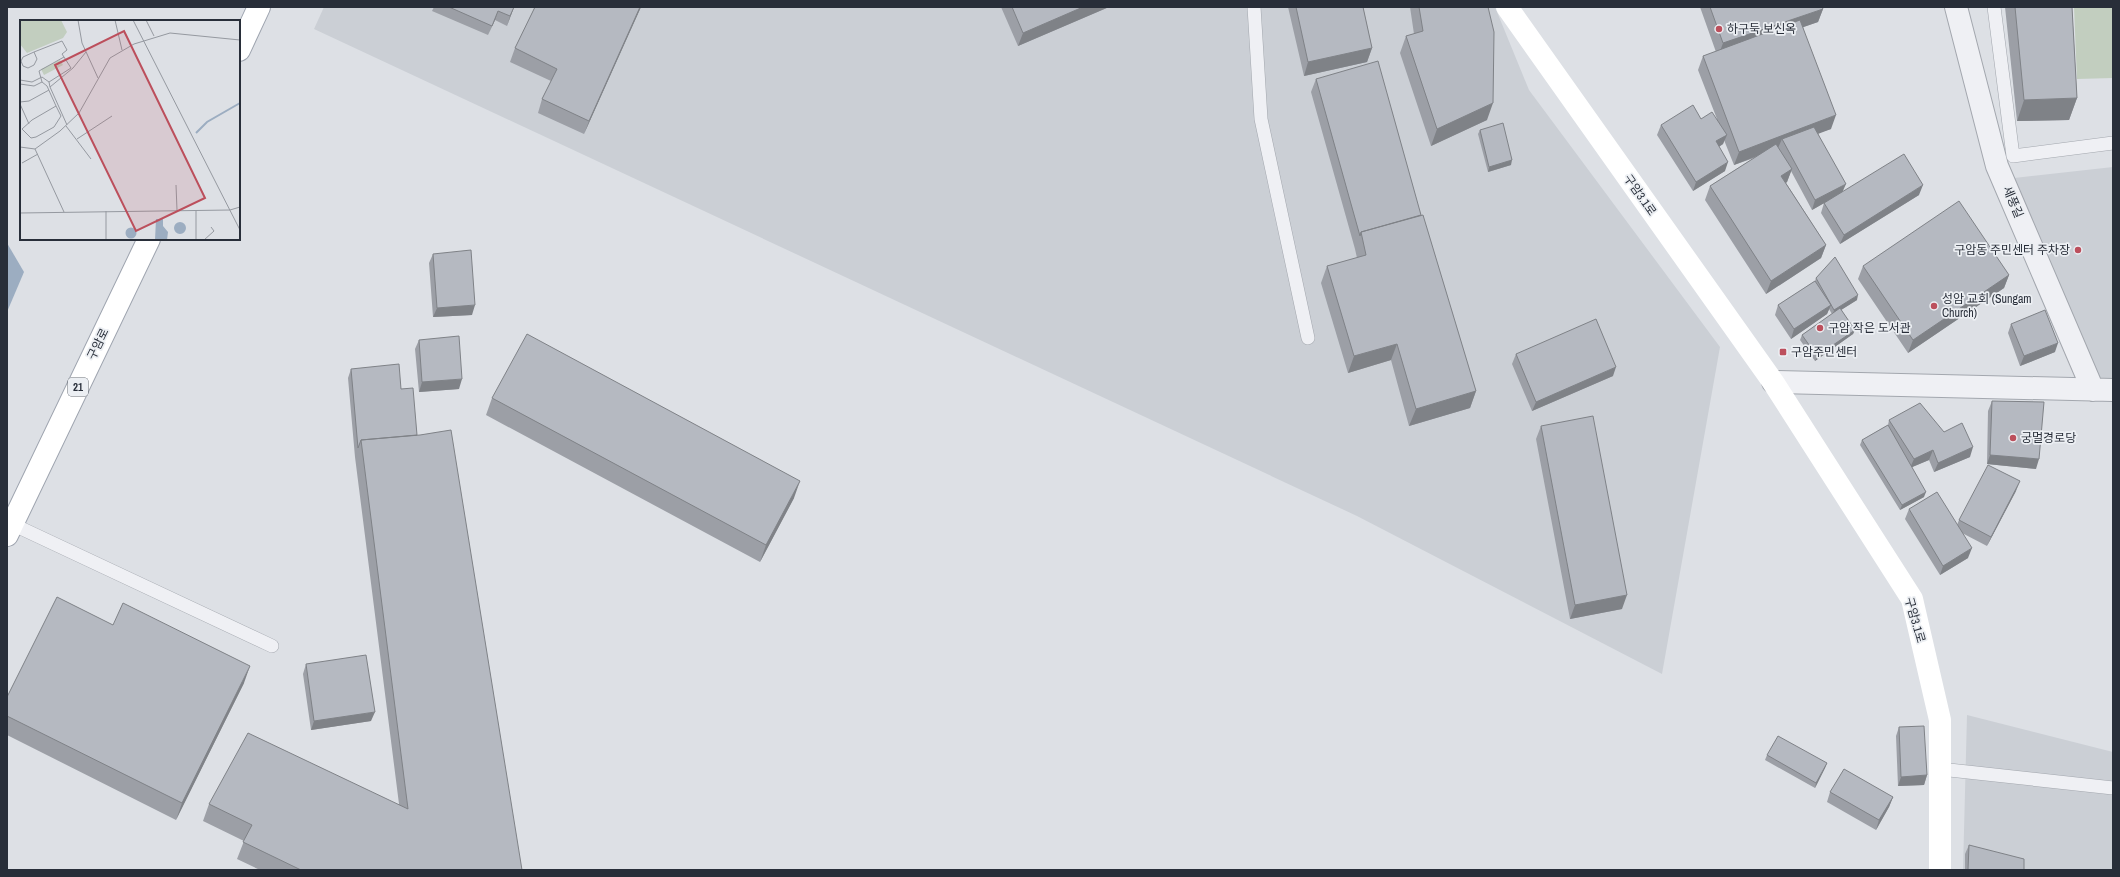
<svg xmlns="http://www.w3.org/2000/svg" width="2120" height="877" viewBox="0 0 2120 877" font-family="'Archivo Narrow','Noto Sans KR',sans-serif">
<rect width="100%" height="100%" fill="#dde0e5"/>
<path fill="#cbcfd5" d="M324,7H1495L1529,90L1720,347L1662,674L1357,516L314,29Z
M2113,167V379H2101L2080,349L2014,178Z
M1967,715L2113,752V870H1963Z"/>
<path fill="#c2cebf" d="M2074,7H2113V78L2077,79Z"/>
<path fill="#9cadc1" d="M7,243L24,272L7,312Z"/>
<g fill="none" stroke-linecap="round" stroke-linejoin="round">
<g stroke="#a3a7ae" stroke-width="14">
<path id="lane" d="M1254,7L1261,119L1308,338
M1994,7L2013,156L2113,143
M12,524L272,646
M1940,769L2113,788"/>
</g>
<g stroke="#a3a7ae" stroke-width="24">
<path id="street" d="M1956,7L1997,166L2093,390
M1773,382L2113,390"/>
</g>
<g stroke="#9ea4af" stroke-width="24">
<path id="primary" d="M239,50L259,7
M7,535L149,239"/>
</g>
<use href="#lane" stroke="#eff0f4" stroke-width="13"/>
<use href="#street" stroke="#eff0f4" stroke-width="22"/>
<path stroke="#fff" stroke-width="22" d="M1507,7L1773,382L1912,599L1940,720V870"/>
<use href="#primary" stroke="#fff" stroke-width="22"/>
</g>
<path fill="#9c9fa6" d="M434,7H514L507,26L495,20L488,35L432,11Z
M535,7H641L584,134L538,113L542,99L551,81L510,62L515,48Z
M1001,7H1109L1018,46Z
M1288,7H1363L1372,48L1367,62L1304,76Z
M1410,7H1488L1487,120L1431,146L1400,53L1406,36L1414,34Z
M1700,7H1822L1823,9L1818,22L1803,27L1831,129L1818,133L1843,192L1919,195L1840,244L1821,213L1824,203L1831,199L1812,210L1791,171L1787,182L1786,183L1826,245L1821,258L1766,294L1705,200L1710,186L1754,158L1734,165L1724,140L1723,144L1719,147L1725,171L1693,191L1657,135L1661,125L1701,119H1717L1698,70L1703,56L1716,52Z
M2005,7H2072L2077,98L2069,120L2017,121Z
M1316,79L1421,215L1476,391L1470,408L1409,426L1391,360L1348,373L1321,283L1327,266L1357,258L1355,249L1311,92Z
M1480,130L1511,165L1488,172L1478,134Z
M433,254L472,315L433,317L429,263Z
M1863,266L2009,275L2004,288L1908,353L1858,279Z
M1816,278L1857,300L1841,310L1855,330L1853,334L1815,361L1800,340L1802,335L1832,314L1829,309L1827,314L1791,339L1775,315L1778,305L1815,281Z
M2011,324L2055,352L2020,366L2008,333Z
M419,340L459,389L419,392L415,349Z
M1516,354L1613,376L1532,411L1512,364Z
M351,369L401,389L417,435L522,870H260L237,859L244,841L203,821L209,804H399L355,457L348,378Z
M492,398L794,498L760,562L486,415Z
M1992,401L2036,469L1987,464L1988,411Z
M1889,420L1944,432L1970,457L1934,472L1929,460L1912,467L1924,497L1900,510L1860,445L1862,440L1888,425Z
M1541,426L1622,609L1570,619L1536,439Z
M2016,491L1987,546L1962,533L1968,558L1940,575L1905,519L1909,509L1957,525L1959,520Z
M113,625L244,683L176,820L7,735V697Z
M306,664L371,721L311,730L303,674Z
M1899,727L1927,775L1924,785L1898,786L1896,736Z
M1767,755L1827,763L1825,768L1815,788L1765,760Z
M1830,792L1893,797L1889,807L1876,830L1827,802Z
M1969,845L2024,870H1965V854Z"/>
<path fill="#7f8287" d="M514,7L507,26L510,16Z
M640,7H641L584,134L589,121Z
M1083,7H1109L1018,46L1023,33Z
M1823,9L1818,22L1718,57L1723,43Z
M498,11L495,20L488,35L492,26Z
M1372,48L1367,62L1304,76L1308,62Z
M2077,98L2069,120L2017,121L2024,100Z
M1493,103L1487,120L1431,146L1437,129Z
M1836,115L1831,129L1786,146L1782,139L1778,148L1734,165L1739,152Z
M1727,135L1723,144L1712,151L1716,141Z
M1512,160L1511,165L1488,172L1489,167Z
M1728,162L1725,171L1693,191L1696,182Z
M1792,169L1787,182L1776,189L1781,176Z
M1846,184L1842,193L1812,210L1815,200Z
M1923,185L1919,195L1840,244L1844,235Z
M1826,245L1821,258L1766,294L1771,281Z
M2009,275L2004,288L1908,353L1913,340Z
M1858,295L1857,300L1833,315L1834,310Z
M475,305L472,315L433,317L437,308Z
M1831,305L1827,314L1791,339L1794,329Z
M1855,330L1853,334L1815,361L1817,356Z
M2058,343L2055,352L2020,366L2024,356Z
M1397,344L1391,360L1348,373L1354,356Z
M1616,367L1613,376L1532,411L1536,402Z
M462,379L459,389L419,392L422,382Z
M1476,391L1470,408L1409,426L1416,409Z
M1973,447L1970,457L1934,472L1938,463Z
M1933,450L1929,460L1910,468L1914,459Z
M1990,455L2039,459L2036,469L1987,464Z
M800,481L794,498L760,562L766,545Z
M2020,481L2016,491L1987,546L1991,537Z
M1926,492L1924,497L1900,510L1902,505Z
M1972,548L1968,558L1940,575L1943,566Z
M1627,595L1622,609L1570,619L1575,605Z
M250,666L244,683L176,820L182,803Z
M375,712L371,721L311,730L314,721Z
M1827,763L1825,768L1815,788L1816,783Z
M1927,775L1924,785L1898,786L1901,777Z
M1893,797L1889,807L1876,830L1879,820Z"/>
<path fill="#b5b9c1" stroke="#7f8287" d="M449,7H514L510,16L498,11L492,26Z
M535,7H640L589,121L542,99L557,69L515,48Z
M1012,7H1083L1023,33Z
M1296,7H1363L1372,48L1308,62Z
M1419,7H1488L1494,32L1493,103L1437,129L1406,36L1423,31Z
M1710,7H1822L1823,9L1723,43Z
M2015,7H2072L2077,98L2024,100Z
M1800,20L1836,115L1739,152L1703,56Z
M1378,61L1421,215L1361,232L1360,236L1316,79Z
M1693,105L1701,119L1712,112L1727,135L1716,141L1728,162L1696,182L1661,125Z
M1503,123L1512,160L1489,167L1480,130Z
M1814,127L1846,184L1815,200L1782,139Z
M1776,144L1792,169L1781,176L1826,245L1771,281L1710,186Z
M1904,154L1923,185L1844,235L1824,203Z
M1959,201L2009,275L1913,340L1863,266Z
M1423,215L1476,391L1416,409L1397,344L1354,356L1327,266L1366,255L1361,232Z
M471,250L475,305L437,308L433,254Z
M1835,257L1858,295L1834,310L1816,278Z
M1815,281L1831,305L1794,329L1778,305Z
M1840,308L1855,330L1817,356L1802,335Z
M2045,310L2058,343L2024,356L2011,324Z
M1596,319L1616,367L1536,402L1516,354Z
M527,334L800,481L766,545L492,398Z
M459,336L462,379L422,382L419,340Z
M399,364L401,389L413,388L417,435L361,440L358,448L351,369Z
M1992,401L2044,402L2039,459L1990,455Z
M1920,403L1944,432L1962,423L1973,447L1938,463L1933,450L1914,459L1889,420Z
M1593,416L1627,595L1575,605L1541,426Z
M1888,425L1926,492L1902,505L1862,440Z
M451,430L522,870H301L243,842L252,825L209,804L248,733L408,809L361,440L420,435Z
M1988,465L2020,481L1991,537L1959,520Z
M1937,492L1972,548L1943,566L1909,509Z
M57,597L113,625L123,603L250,666L182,803L7,716V697Z
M366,655L375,712L314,721L306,664Z
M1924,726L1927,775L1901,777L1899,727Z
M1778,736L1827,763L1816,783L1767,755Z
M1844,769L1893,797L1879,820L1830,792Z
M1969,845L2024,859V870H1968Z"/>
<g fill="#bc4f5c" stroke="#eceff3" stroke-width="1.5">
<circle cx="1719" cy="29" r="4"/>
<circle cx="2078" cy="250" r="4"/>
<circle cx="1934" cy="306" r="4"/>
<circle cx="1820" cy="328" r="4"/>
<rect x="1779" y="348" width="8" height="8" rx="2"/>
<circle cx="2013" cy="438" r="4"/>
</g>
<g text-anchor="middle" stroke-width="3.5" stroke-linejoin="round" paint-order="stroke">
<rect fill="#eceff3" stroke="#636871" stroke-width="1" x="68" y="378" width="20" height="18" rx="3"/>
<g font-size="11" font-weight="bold" fill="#282e39">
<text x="78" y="391">21</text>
</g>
<g font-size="12" fill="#282e39" stroke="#eceff3" text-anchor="start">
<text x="1727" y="33">하구둑 보신옥</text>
<text x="2070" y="254" text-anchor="end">구암동 주민센터 주차장</text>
<text x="1942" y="303">성암 교회 (Sungam<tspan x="1942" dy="14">Church)</tspan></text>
<text x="1828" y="332">구암 작은 도서관</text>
<text x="1791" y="356">구암주민센터</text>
<text x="2021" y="442">궁멀경로당</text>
</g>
<g font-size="12" fill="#282e39" stroke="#eceff3">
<text transform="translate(1640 195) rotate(55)" y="4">구암3.1로</text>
<text transform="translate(2013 202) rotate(67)" y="4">세풍길</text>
<text transform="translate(98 344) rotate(-64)" y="4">구암로</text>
<text transform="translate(1915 620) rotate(74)" y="4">구암3.1로</text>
</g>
</g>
<g transform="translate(20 20)">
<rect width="220" height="220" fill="#dde0e5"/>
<path d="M0,0H41L47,12L43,18L7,33L0,24ZM40,40L43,45L24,55L21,49Z" fill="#c2cebf"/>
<path d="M136,199H143V206L148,212L147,220H135ZM154 208a6 6 0 1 1 12 0a6 6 0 1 1-12 0ZM105.5 213a5.5 5.5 0 1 1 11 0a5.5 5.5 0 1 1-11 0Z" fill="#9cadc1"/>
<path fill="none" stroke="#9cadc1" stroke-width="2" d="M176,113L187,102L220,83"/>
<path fill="none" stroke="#9599a0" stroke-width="1" d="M58,0L62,23L78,58M95,0L102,30M113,0L220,210M126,0L134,16M14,32L17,39L14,45L8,48L3,46L1,41L3,37L14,32L42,21L47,30L42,34L44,37M0,60L12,62L22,57L29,62M22,62L19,51L44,37L51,48L29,62L30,67M0,64L14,66L22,62L27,66L36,86M0,82L9,81L29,70M0,84L9,104M36,86L41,96L34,107L16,117L11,118L2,109L12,100ZM47,105L30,67L53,48L66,32M46,106L71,139M57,119L92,96M0,127L15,129L40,111L59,93L90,38L114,24L150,13L220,20M15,129L44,192M2,143L18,134M156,165L157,190M176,190V220M86,191V220M0,193L210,190L220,187M184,220L194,211L191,207"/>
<path fill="#bc4f5c" fill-opacity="0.15" stroke="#bc4f5c" stroke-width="2" d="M104,11L185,178L116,211L35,45Z"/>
<rect width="220" height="220" fill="none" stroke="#282e39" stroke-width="2"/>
</g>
<rect width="2120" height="877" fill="none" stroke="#282e39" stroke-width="16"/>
</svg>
